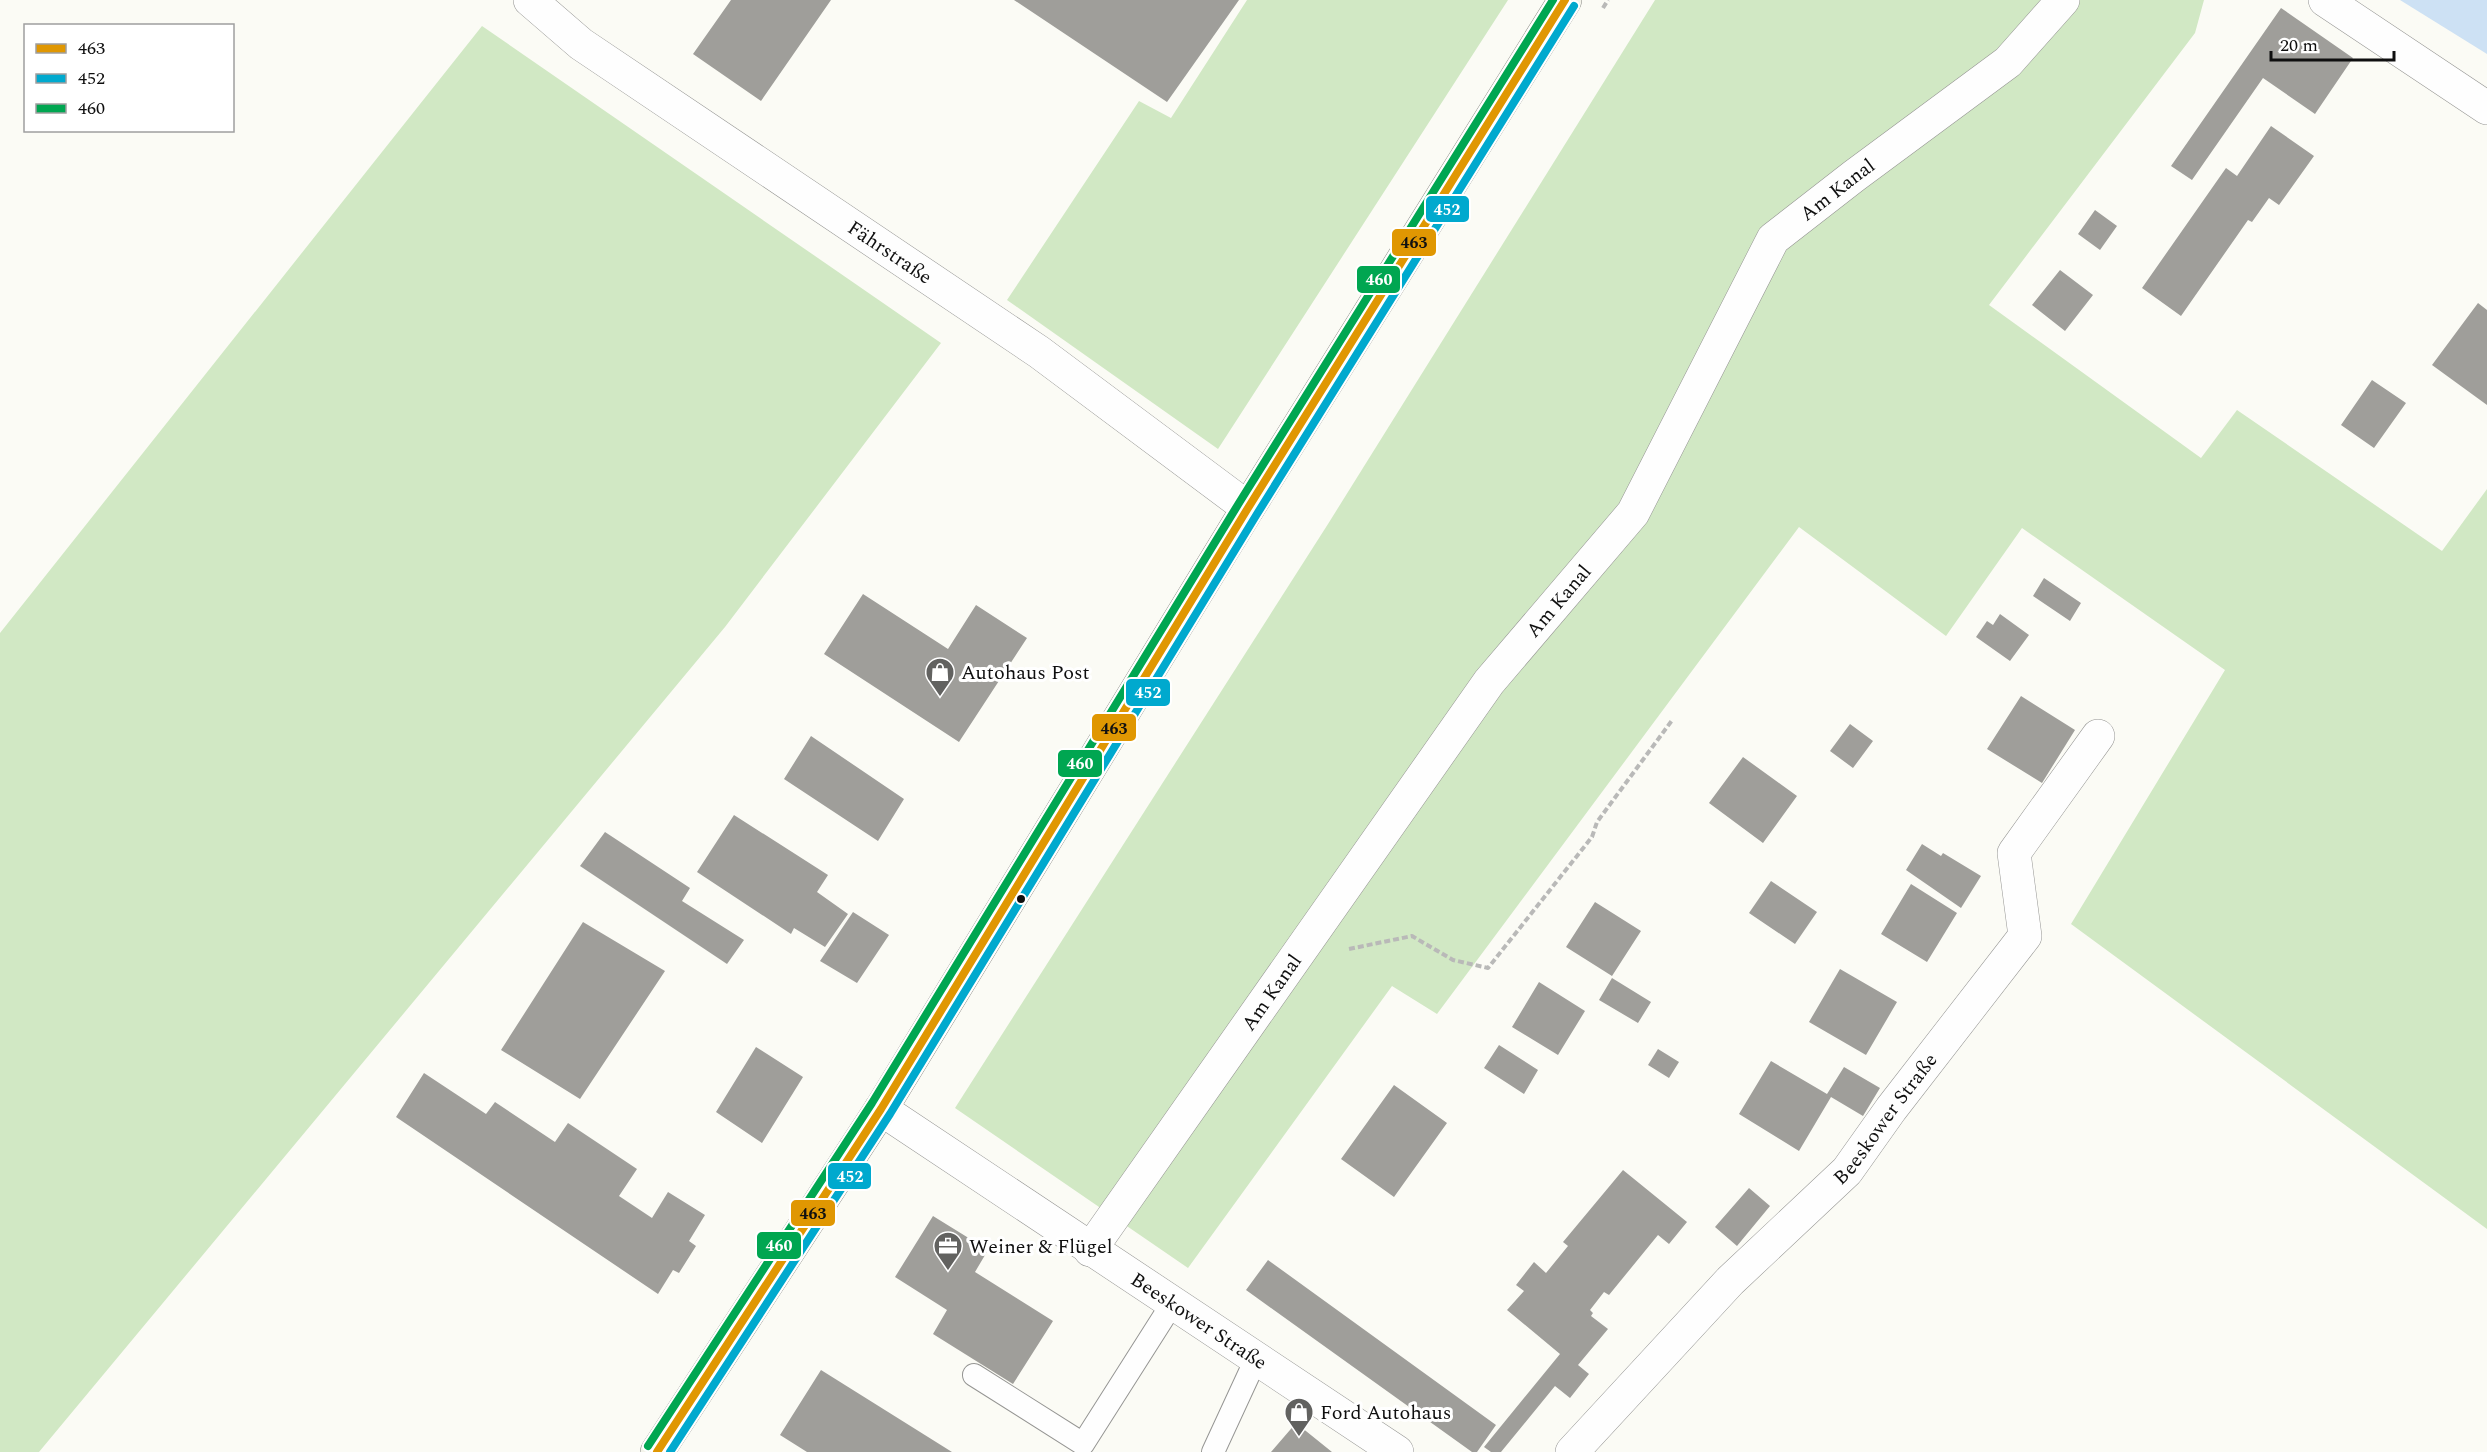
<svg xmlns="http://www.w3.org/2000/svg" width="2487" height="1452" viewBox="0 0 2487 1452" font-family="Spectral,serif">
<rect width="100%" height="100%" fill="#fbfbf5"/>
<path fill="#d1e8c4" d="M1247,0H1508L1218,449L1007,300L1139,101L1171,118Z
M1655,0H2204L2195,33L1989,305L2201,458L2237,410L2442,551L2487,489V1229L2071,924L2225,670L2022,528L1946,636L1799,527L1437,1014L1392,986L1188,1268L955,1108L1328,524Z
M482,26L941,343L725,627L39,1452H0V633Z"/>
<path fill="#cde1f4" d="M2400,0H2487V54Z"/>
<path fill="#9f9e9a" d="M731,0H831L761,101L693,54Z
M1014,0H1239L1167,102Z
M2281,8L2353,58L2315,114L2263,78L2192,180L2171,166Z
M2271,126L2314,156L2279,205L2269,198L2252,222L2248,220L2181,316L2142,288L2226,168L2237,176Z
M2095,210L2117,226L2100,250L2078,234Z
M2060,270L2093,295L2065,331L2032,305Z
M2478,303L2487,310V405L2432,365Z
M2372,380L2406,403L2374,448L2341,425Z
M2044,578L2081,603L2070,621L2033,596Z
M863,594L948,649L976,605L1027,638L959,742L824,654Z
M2000,614L2029,635L2010,661L1976,637L1987,621L1993,625Z
M2021,696L2075,730L2042,783L1987,749Z
M1850,724L1873,741L1853,768L1830,751Z
M811,736L904,799L878,841L784,779Z
M1743,757L1797,796L1763,843L1709,803Z
M734,815L828,875L817,892L848,914L825,947L794,928L791,934L697,872Z
M605,832L690,888L682,901L744,940L727,964L580,866Z
M1922,844L1941,856L1943,853L1981,876L1961,908L1906,870Z
M1771,881L1817,912L1795,944L1749,913Z
M1911,884L1957,913L1927,962L1881,934Z
M1595,902L1641,931L1612,976L1566,947Z
M853,912L889,935L857,983L820,961Z
M583,922L665,971L580,1099L501,1050Z
M1840,969L1897,1002L1866,1055L1809,1022Z
M1612,978L1651,1002L1638,1023L1599,1000Z
M1539,982L1585,1011L1558,1055L1512,1027Z
M1499,1045L1538,1070L1524,1094L1484,1068Z
M756,1047L803,1077L762,1143L716,1112Z
M1658,1049L1679,1062L1669,1078L1648,1065Z
M1771,1061L1827,1094L1844,1067L1880,1088L1863,1116L1831,1097L1799,1151L1739,1114Z
M424,1073L486,1114L495,1102L555,1142L568,1123L637,1169L619,1196L652,1218L668,1192L705,1215L689,1241L696,1246L679,1273L673,1270L658,1294L396,1117Z
M1394,1085L1447,1123L1394,1197L1341,1159Z
M1623,1170L1687,1222L1669,1244L1658,1235L1609,1295L1604,1292L1590,1310L1593,1313L1591,1316L1608,1329L1578,1365L1589,1374L1570,1398L1555,1386L1501,1452H1491L1484,1447L1560,1354L1507,1310L1524,1291L1516,1285L1534,1262L1546,1273L1568,1246L1563,1242Z
M1749,1188L1770,1206L1737,1246L1715,1227Z
M933,1216L988,1250L975,1272L1053,1321L1013,1384L933,1334L947,1310L895,1277Z
M1268,1260L1496,1425L1477,1452H1472L1246,1290Z
M821,1370L952,1452H807L780,1435Z
M1296,1423L1332,1452H1271Z"/>
<g fill="none" stroke-linecap="round" stroke-linejoin="round">
<g stroke="#959593" stroke-width="24">
<path id="lane" d="M974,1375L1083,1444L1172,1304
M1213,1452L1256,1359"/>
</g>
<g stroke="#959593" stroke-width="34">
<g id="street">
<path id="s1" d="M530,0L581,44L1039,352L1248,508"/>
<path d="M2325,0L2487,108"/>
<path id="s2" d="M881,1109L1397,1452"/>
<path id="s3" d="M1090,1250L1489,682L1633,513L1773,239L1854,176L2008,62L2063,0"/>
<path id="s4" d="M1572,1452L1730,1281L1847,1171L1891,1109L2025,936L2014,853L2098,736"/>
</g>
</g>
<g stroke="#8c8c89" stroke-width="34">
<path id="secondary" d="M657,1452L881,1109L1248,508L1565,0"/>
</g>
<path stroke="#b9b9b8" stroke-width="4" stroke-dasharray="6 3" stroke-linecap="butt" d="M1603,8L1608,0
M1349,949L1412,936L1453,960L1488,968L1592,837L1597,822L1673,719"/>
<use href="#lane" stroke="#fefefe" stroke-width="22"/>
<use href="#street" stroke="#fefefe" stroke-width="33"/>
<use href="#secondary" stroke="#f4f4eb" stroke-width="33"/>
<g stroke="#fff" stroke-width="12">
<path id="bus-1" d="M657,1452L881,1109L1248,508L1565,0"/>
</g>
<g stroke="#fff" stroke-width="12">
<path id="bus-2" d="M670,1452L890,1114L1257,514L1574,6"/>
</g>
<g stroke="#fff" stroke-width="12">
<path id="bus-3" d="M648,1446L872,1103L1239,503L1553,0"/>
</g>
<use href="#bus-1" stroke="#e09702" stroke-width="8"/>
<use href="#bus-2" stroke="#00a9ce" stroke-width="8"/>
<use href="#bus-3" stroke="#00a651" stroke-width="8"/>
</g>
<defs>
<g id="shop-pin" transform="scale(1.5)"><path d="M0 17L-7.5 6A9.5 9.5 0 1 1 7.5 6Z" fill="#626260" stroke="#fff"/><path d="M-5-2.5h2.3a2.7 3.5 0 0 1 5.4 0H5L5.5 6h-11ZM-1.5-2.5h3a1.5 2.3 0 0 0-3 0Z" fill="#fff"/></g>
<g id="office-pin" transform="scale(1.5)"><path d="M0 17L-7.5 6A9.5 9.5 0 1 1 7.5 6Z" fill="#626260" stroke="#fff"/><path d="M-6-3h4V-5.5h4V-3h4V5H-6ZM-1-4.5V-3h2v-1.5ZM-6 0V1H6V0Z" fill="#fff"/></g>
</defs>
<g fill-rule="evenodd">
<use href="#shop-pin" x="940" y="672"/>
<use href="#office-pin" x="948" y="1246"/>
<use href="#shop-pin" x="1299" y="1412"/>
</g>
<circle fill="#0f0f0f" stroke="#fff" stroke-width="2" cx="1021" cy="899" r="5"/>
<g text-anchor="middle" stroke-width="6" stroke-linejoin="round" paint-order="stroke">
<g font-size="20" fill="#0f0f0f" stroke="#fff">
<text dy="7" stroke="none"><textPath href="#s3" startOffset="1305">Am Kanal</textPath></text>
<text dy="7" stroke="none"><textPath href="#s1" startOffset="440">Fährstraße</textPath></text>
<text dy="7" stroke="none"><textPath href="#s3" startOffset="801">Am Kanal</textPath></text>
<text dy="7" stroke="none"><textPath href="#s3" startOffset="315">Am Kanal</textPath></text>
<text dy="7" stroke="none"><textPath href="#s4" startOffset="458">Beeskower Straße</textPath></text>
<text dy="7" stroke="none"><textPath href="#s2" startOffset="382">Beeskower Straße</textPath></text>
</g>
<g font-size="20" fill="#0f0f0f" stroke="#fff" text-anchor="start">
<text x="961" y="679">Autohaus Post</text>
<text x="969" y="1253">Weiner &amp; Flügel</text>
<text x="1320" y="1419">Ford Autohaus</text>
</g>
</g>
<g stroke="#fff" stroke-width="2">
<rect x="1425" y="195" width="45" height="28" rx="6" fill="#00a9ce"/>
<rect x="1391" y="228" width="46" height="29" rx="6" fill="#e09702"/>
<rect x="1356" y="265" width="45" height="29" rx="6" fill="#00a651"/>
<rect x="1125" y="678" width="46" height="29" rx="6" fill="#00a9ce"/>
<rect x="1091" y="713" width="46" height="29" rx="6" fill="#e09702"/>
<rect x="1057" y="749" width="46" height="29" rx="6" fill="#00a651"/>
<rect x="827" y="1162" width="45" height="28" rx="6" fill="#00a9ce"/>
<rect x="790" y="1199" width="46" height="28" rx="6" fill="#e09702"/>
<rect x="756" y="1231" width="46" height="29" rx="6" fill="#00a651"/>
</g>
<g font-size="16" text-anchor="middle" font-weight="bold" fill="#fff">
<text x="1447" y="215">452</text>
<text x="1379" y="285">460</text>
<text x="1148" y="698">452</text>
<text x="1080" y="769">460</text>
<text x="850" y="1182">452</text>
<text x="779" y="1251">460</text>
</g>
<g font-size="16" text-anchor="middle" font-weight="bold" fill="#111">
<text x="1414" y="248">463</text>
<text x="1114" y="734">463</text>
<text x="813" y="1219">463</text>
</g>
<rect x="24" y="24" width="210" height="108" fill="#ffffff" stroke="#9f9f9f" stroke-width="1.5"/>
<rect x="36" y="44" width="30" height="9" fill="#e09702" stroke="#9f9f9f" stroke-width="1.5"/>
<text x="78" y="54" font-size="18" fill="#0f0f0f">463</text>
<rect x="36" y="74" width="30" height="9" fill="#00a9ce" stroke="#9f9f9f" stroke-width="1.5"/>
<text x="78" y="84" font-size="18" fill="#0f0f0f">452</text>
<rect x="36" y="104" width="30" height="9" fill="#00a651" stroke="#9f9f9f" stroke-width="1.5"/>
<text x="78" y="114" font-size="18" fill="#0f0f0f">460</text>
<path d="M2271 51v9h123v-9" fill="none" stroke="#0f0f0f" stroke-width="3"/>
<text x="2280" y="51" font-size="18" fill="#0f0f0f" stroke="#ffffff" stroke-width="4.5" paint-order="stroke">20 m</text>
</svg>
